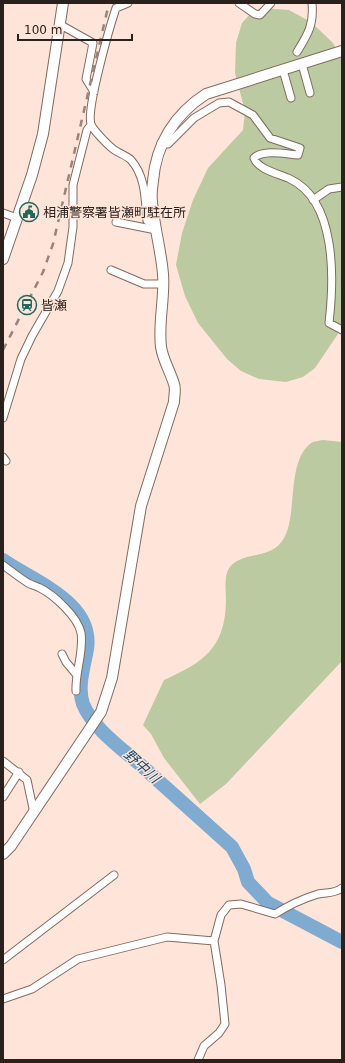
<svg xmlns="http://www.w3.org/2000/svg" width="345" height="1063" viewBox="0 0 345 1063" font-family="'DejaVu Sans','Noto Sans JP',sans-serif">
<rect width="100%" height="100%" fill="#ffe4d9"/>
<path fill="#bccaa1" d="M261,8L289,10L311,22L333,43L342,60V328L315,368L303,377L286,382L259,379L241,371L227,359L198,323L185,296L176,265L182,233L193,200L208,168L243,130L245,111L235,73L236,43L242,23L251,13Z
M323,440L342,442V661L226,784L200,804L164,758L151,734L143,725L164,680C204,662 225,648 226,601C226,591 224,579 228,570C240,549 271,562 284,538C298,514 286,462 311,443C314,441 319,441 323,440Z"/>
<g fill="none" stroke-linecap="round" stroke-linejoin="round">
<path stroke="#7fabd1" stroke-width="14" d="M3,560C34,582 94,602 87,649C84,667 77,686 83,704C93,729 124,750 143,767C173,794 202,820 232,847L244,869L248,882L268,903L342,942"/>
<g stroke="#816a61" stroke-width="9">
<path id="street" d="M128,3L116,8C110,26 86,109 91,124C92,129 108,145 113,149C118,153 126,155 131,160C146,177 145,200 147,221L155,222
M239,3L255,14L260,15L271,3
M59,24L93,43L86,79L94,92
M297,52C308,34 314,25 312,3
M302,64L310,93
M283,70L291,98
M161,143L168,144L194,118L219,103L229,102L253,115L270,138L300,148L298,155C286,154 263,149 254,158C258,170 280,174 290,179C337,201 334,280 329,323L342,330
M313,200L329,189L342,187
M3,213L17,218
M116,222L156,230
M111,270L144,284H164
M3,418L21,359L32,336L58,291L68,263L73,227V185L87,130L91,125
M3,457L6,461
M3,565C11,571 20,578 28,583C32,585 36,586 40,588C54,595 78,617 81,633C84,652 75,672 76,691
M62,654L66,662L76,674
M3,761L27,780L34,813
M3,797L19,772
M3,960L114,875
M3,999L32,989L78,959L167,937L214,941
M198,1060L204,1046L219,1033L225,1024L221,985L214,941L221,915L229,905L241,904L275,914C289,905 302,899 318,894C327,892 334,894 342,888"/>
</g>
<g stroke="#816a61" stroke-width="12">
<path id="secondary" d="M3,259L32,175L43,134L63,3
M3,854L11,846L101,712L112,678L141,506L174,402C174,396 176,389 174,384C170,371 163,360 161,347C158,322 165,298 163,274C161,250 154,226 152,202C151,195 152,188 153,181C156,144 175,114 206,94L342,51"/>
</g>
<use href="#street" stroke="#fff" stroke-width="7"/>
<use href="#secondary" stroke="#fff" stroke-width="10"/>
<path stroke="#97847d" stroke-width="2.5" stroke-dasharray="7 7" stroke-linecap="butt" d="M3,350L43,272L53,244L109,3"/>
</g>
<defs>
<g id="civic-ring" transform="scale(1)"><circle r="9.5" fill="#ffe4d9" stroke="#20685e" stroke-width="1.5"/><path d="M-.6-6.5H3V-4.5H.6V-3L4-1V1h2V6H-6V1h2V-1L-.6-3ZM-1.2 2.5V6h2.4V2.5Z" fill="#20685e"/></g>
<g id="station-ring" transform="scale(1)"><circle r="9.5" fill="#ffe4d9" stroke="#20685e" stroke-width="1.5"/><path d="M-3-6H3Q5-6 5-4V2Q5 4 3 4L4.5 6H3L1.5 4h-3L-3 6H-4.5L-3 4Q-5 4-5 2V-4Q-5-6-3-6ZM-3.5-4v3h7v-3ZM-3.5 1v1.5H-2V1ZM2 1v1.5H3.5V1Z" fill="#20685e"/></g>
</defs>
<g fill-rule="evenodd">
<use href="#civic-ring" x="29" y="212"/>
<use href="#station-ring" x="27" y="305"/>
</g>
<g text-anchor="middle" stroke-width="3" stroke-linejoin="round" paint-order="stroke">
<g font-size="13" fill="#2a201c" stroke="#ffe4d9" text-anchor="start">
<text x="43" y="217">相浦警察署皆瀬町駐在所</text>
<text x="41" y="310">皆瀬</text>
</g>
<g font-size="14" font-style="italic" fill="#12466b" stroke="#ffe4d9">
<text transform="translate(142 766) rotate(42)" y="5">野中川</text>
</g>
</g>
<rect width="345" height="1063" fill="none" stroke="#2a201c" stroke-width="8"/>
<path d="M18 34v6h114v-6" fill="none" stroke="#2a201c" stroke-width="2"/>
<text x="24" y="34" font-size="12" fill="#2a201c" stroke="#ffe4d9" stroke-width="3" paint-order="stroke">100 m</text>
</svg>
